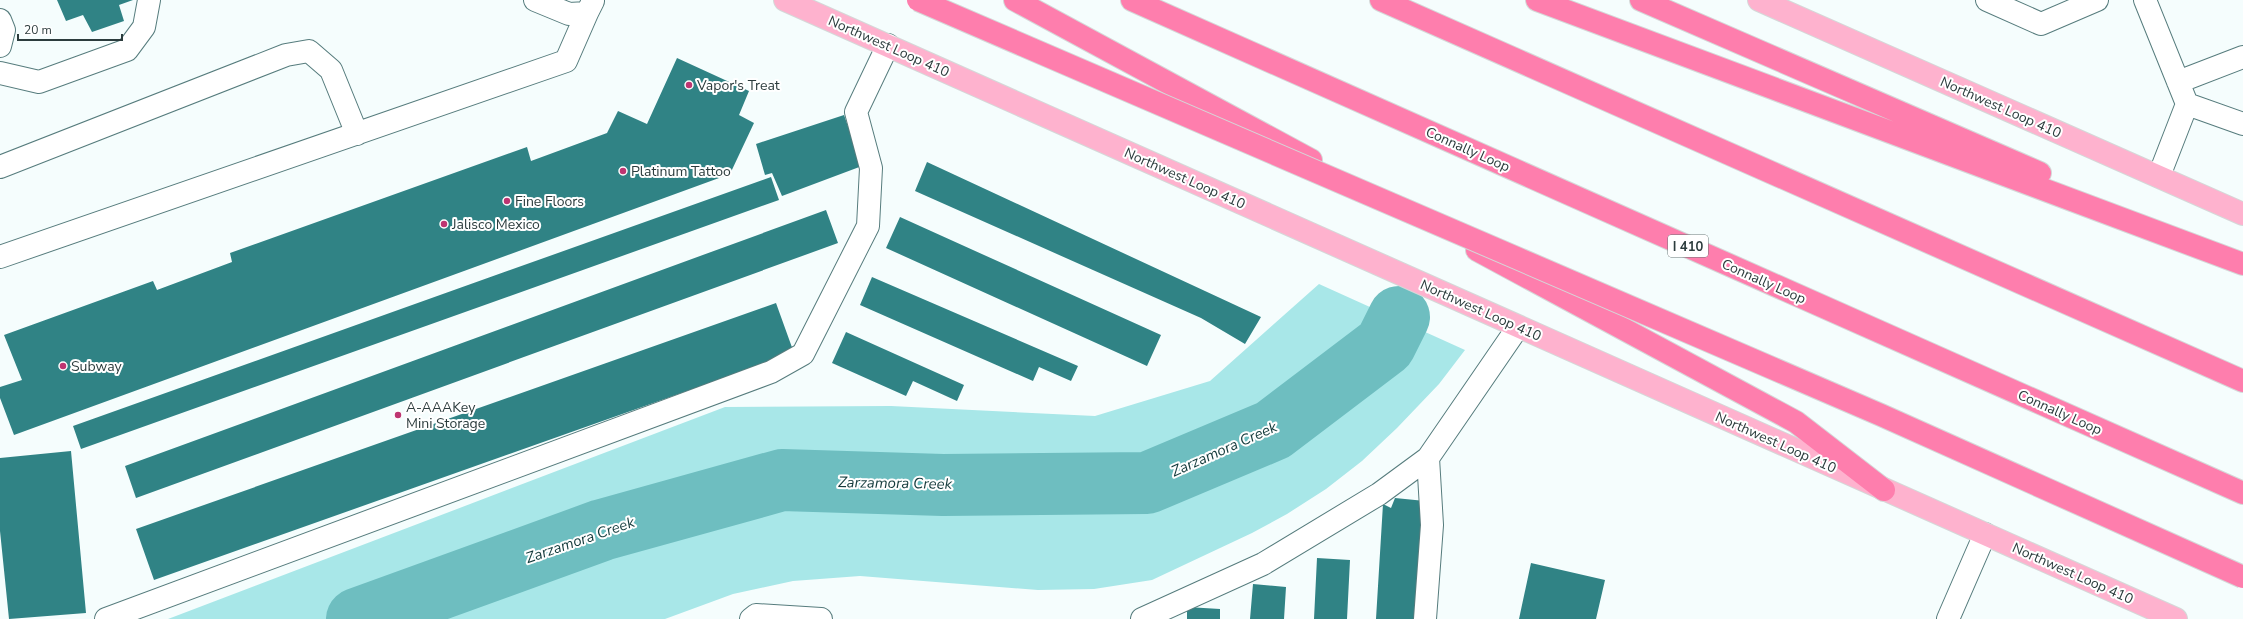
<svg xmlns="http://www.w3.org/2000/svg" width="2243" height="619" viewBox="0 0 2243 619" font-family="'Nunito Sans',sans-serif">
<rect width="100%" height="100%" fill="#f5fdfd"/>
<path fill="#a8e7e8" d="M1319,284L1465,350L1439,384L1397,428L1362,461L1326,489L1287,514L1252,533L1152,580L1094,589L1038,590L860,576L793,581L733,594L665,619H168L725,407L891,406L1095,416L1210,381Z"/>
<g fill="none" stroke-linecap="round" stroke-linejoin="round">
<path stroke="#6ebec0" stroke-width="62" d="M357,619L602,530L782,480L943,485L1147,483L1273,430L1385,345L1399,317"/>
</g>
<path fill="#308385" d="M57,0H133L119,5L124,21L92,32L83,15L66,21Z
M677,58L749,91L739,115L754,123L730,174L14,435L0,398V387L22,380L4,335L153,281L157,290L232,262L230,253L527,147L531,161L607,133L618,111L647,124Z
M844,115L862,166L782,196L772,173L765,175L756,144Z
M927,162L1261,317L1245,344L1201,318L915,191Z
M771,177L779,200L81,449L73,426Z
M826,210L838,243L136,498L125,466Z
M900,217L1161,335L1147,366L886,248Z
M872,277L1078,366L1071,381L1039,367L1033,381L860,305Z
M776,303L794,353L154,580L136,529Z
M846,332L964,385L957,401L913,381L906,396L832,363Z
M71,451L86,613L9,619L0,531V458Z
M1395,498L1425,501L1417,619H1376L1383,504L1391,508Z
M1317,558L1350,560L1347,619H1314Z
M1531,563L1605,580L1596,619H1519Z
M1253,584L1286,587L1284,619H1250Z
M1187,607L1220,609V619H1187Z"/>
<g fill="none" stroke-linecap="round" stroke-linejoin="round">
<g stroke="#567c7d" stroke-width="24">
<path id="minor" d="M535,0L569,14L587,13L593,1
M1987,0L2041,24L2097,0
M2145,0L2187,104
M0,20L4,30L0,46
M0,73L39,82L127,50L144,27L149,0
M2178,82L2243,57
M0,167L286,55L309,51L331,70L357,134
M2159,176L2187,104L2243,124
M0,257L566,61L587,13
M106,619L771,372L803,354L868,226L871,168L856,112L888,45
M751,619L756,615L821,619
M1142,619L1263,564L1379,494L1428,458L1518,327
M1425,619L1432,525L1428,458
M1948,619L1985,534"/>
</g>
<g stroke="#d5d8d8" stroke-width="24">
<path id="major" d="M785,0L2176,619
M1759,0L2243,214"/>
</g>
<g stroke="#d5d8d8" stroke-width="24">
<path id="highway" d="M1015,0L1311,160
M1132,0L2243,493
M1381,0L2243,381
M1537,0L2243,264
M1641,0L2040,173
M1477,250L1796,422L1884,490"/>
</g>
<use href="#minor" stroke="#fff" stroke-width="22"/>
<use href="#major" stroke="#feb2ce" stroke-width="22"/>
<use href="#highway" stroke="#fe7ead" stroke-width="22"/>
<g stroke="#d5d8d8" stroke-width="24" stroke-linecap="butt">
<path id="highway-bridge" d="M918,0L1881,415L2243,577"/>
</g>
<use href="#highway-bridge" stroke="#fe7ead" stroke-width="22"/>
</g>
<g fill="#be3571" stroke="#fff" stroke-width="1.5">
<circle cx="689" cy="85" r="4"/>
<circle cx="623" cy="171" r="4"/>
<circle cx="507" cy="201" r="4"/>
<circle cx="444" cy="224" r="4"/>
<circle cx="63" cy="366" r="4"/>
<circle cx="398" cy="415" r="4"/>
</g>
<g text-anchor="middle" stroke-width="4" stroke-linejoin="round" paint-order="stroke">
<rect fill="#fff" stroke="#6b7677" stroke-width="1" x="1668" y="235" width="40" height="22" rx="3"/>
<g font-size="13" font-weight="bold" fill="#2c3c3d">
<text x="1688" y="251">I 410</text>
</g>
<g font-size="14" fill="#2c3c3d" stroke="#fff">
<text transform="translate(889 46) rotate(24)" y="5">Northwest Loop 410</text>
<text transform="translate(2001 107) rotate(24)" y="5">Northwest Loop 410</text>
<text transform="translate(1468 149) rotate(24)" y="5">Connally Loop</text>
<text transform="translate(1185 178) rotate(24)" y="5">Northwest Loop 410</text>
<text transform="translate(1764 281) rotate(24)" y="5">Connally Loop</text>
<text transform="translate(1481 310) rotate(24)" y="5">Northwest Loop 410</text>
<text transform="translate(2060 412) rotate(24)" y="5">Connally Loop</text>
<text transform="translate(1776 442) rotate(24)" y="5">Northwest Loop 410</text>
<text transform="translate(2073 573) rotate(24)" y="5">Northwest Loop 410</text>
</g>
<g font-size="14" fill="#2c3c3d" stroke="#fff" text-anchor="start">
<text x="697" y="90">Vapor's Treat</text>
<text x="631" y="176">Platinum Tattoo</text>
<text x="515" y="206">Fine Floors</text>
<text x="452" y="229">Jalisco Mexico</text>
<text x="71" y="371">Subway</text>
<text x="406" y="412">A-AAAKey<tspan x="406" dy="16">Mini Storage</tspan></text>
</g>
<g font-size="15" font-style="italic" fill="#143b3c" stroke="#fff">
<text transform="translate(1224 449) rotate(-24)" y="5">Zarzamora Creek</text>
<text transform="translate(895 483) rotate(1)" y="5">Zarzamora Creek</text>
<text transform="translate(580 540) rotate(-19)" y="5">Zarzamora Creek</text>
</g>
</g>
<path d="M18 34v6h104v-6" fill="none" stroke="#2c3c3d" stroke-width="2"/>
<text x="24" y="34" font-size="12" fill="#2c3c3d" stroke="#ffffff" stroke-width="3" paint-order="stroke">20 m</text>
</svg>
